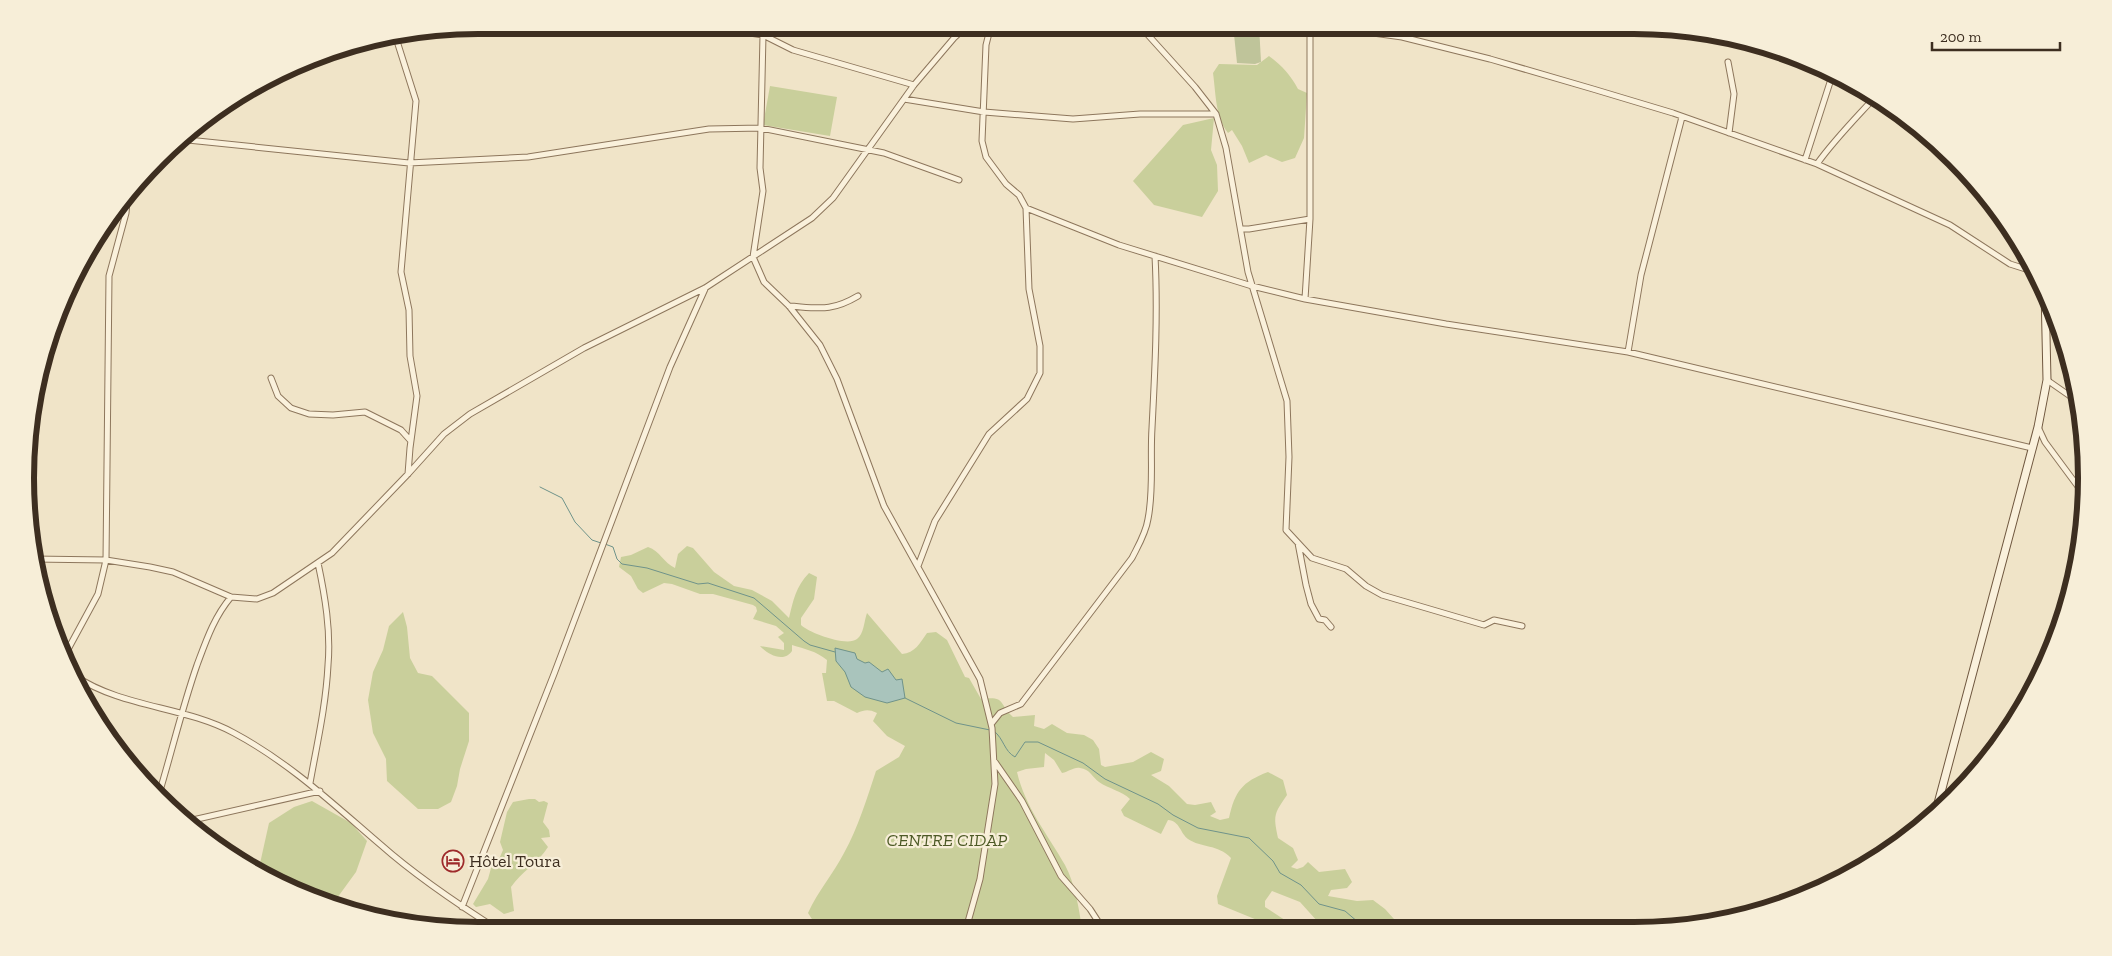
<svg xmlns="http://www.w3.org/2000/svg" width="2112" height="956" viewBox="0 0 2112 956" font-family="'Zilla Slab',serif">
<rect width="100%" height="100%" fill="#f0e4c8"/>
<path fill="#c9cf9b" d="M1269,56C1282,66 1290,74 1298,89L1307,93L1304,138L1295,158L1282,162L1266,155L1249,163L1242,146L1232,130L1228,133C1215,116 1216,94 1213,73L1219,64L1257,65Z
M770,86L837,97L830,136L763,125Z
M1214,118L1211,150L1217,165L1218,191L1202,217L1154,205L1133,181L1183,125Z
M687,546L693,548L714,572L734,586L752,590L772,601L789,618C793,601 796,586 809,573L817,577L814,599L801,618V625C809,633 847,647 857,639C864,634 864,621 867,613L902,654C915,653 920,643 927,633L936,632L947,640L965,677L969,678L981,699C1007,696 998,704 1013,717L1035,715L1034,726L1044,729L1052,724L1067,733L1084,735L1093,740L1099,749L1101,765L1105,767L1133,762L1151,752L1164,759L1161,771L1151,775L1169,786L1187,804L1195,805L1211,802L1216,812L1210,816L1220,820L1229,818C1235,791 1242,782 1268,772L1283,780L1287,795C1274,814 1273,815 1278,838L1293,848L1298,860L1291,867L1297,869L1303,867L1308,862L1319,872L1345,869L1352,882L1347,888L1331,890L1328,896L1357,901L1373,900L1385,909L1394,919L1397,928H1344L1338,924L1318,922L1300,902L1272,891L1265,901V907L1297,928H1268L1262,922L1218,904L1217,896L1231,858C1218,844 1201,848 1188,839C1180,833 1180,821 1168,820L1161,834L1124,816L1121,810L1130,799C1122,791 1109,789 1099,782C1092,777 1090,769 1080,768C1073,767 1069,772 1062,773L1054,760L1045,753L1044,767L1026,769L1017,772C1025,807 1048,835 1065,865C1075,884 1079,908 1082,929L819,930L808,913C818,891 833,874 844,853C858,828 867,798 876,771L899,757L905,746L887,736L873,721L877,713C868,709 865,710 857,713L834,701H827L822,673H826L827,660C816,651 805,649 792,645V651C784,663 768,655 760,646L784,650V643L778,637L784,633L776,626L753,619L757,611L756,607L753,605L713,594H700L672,584L664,583L643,593L638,589L631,576L619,567L621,557L631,555L648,547C660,551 664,563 675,568L678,554Z
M403,612L407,627L410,658L418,673L432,676L469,713V741L460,769L457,786L451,802L438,809H418L387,781L386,759L373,733L368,700L373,672L383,650L389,626Z
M529,799H535L539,802L544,801L548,803L543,822L549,830L550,837L541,838L548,847C538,863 521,872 511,887L514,911L504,914L490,904L476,907L473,904L488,879L493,861L500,857L503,850L500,842L507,812L513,802Z
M312,801L351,823L367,841L356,872L332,905L305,897L259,868L269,823L294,807Z"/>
<path fill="#bfc49a" d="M1233,25H1259L1261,62L1255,64L1237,63Z"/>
<path fill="#a9c4bc" stroke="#6f938a" d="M835,648L855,653L857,659L865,663L869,662L882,672L888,669L896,680L902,679L905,698L887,703L865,697L851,687L845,672L836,661Z"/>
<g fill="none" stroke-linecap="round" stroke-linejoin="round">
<path stroke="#6f938a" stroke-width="1" d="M540,487L562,498L575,522L592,540L601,543
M605,544L613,547L617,559L622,564L647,568L698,584L708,583L754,598L804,641L810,645L835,652
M905,698L956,723L990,730
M994,731C1004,739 1004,751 1015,757L1025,742H1038L1083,763L1105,779L1158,804L1173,815L1198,828L1249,838L1273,861L1280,873L1301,885L1319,904L1345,911L1365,928"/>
<g stroke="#8d765c" stroke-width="7">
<path id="street" d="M715,25L717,28L763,35L793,50L914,85
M1139,25L1195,87L1216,114L1226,148L1248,272L1287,401L1289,457L1286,530L1312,558L1346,569L1366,586L1382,595L1484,625L1494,620L1522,626
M1349,25L1366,32L1402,37L1490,59L1593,89L1673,113L1817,164L1950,225L2010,264L2035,272
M763,35L760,168L763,191L753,257L764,282L789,306L820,345L837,379L884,506L980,679L992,728L995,784L980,879L966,929
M396,38L416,101L401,272L409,310L410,356L417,396L410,448L408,474
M1728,62L1734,94L1729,133
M904,99L984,112L1073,119L1140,114H1216
M178,139L409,163L528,157L709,129L761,128L884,153L959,180
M1805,160L1833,73
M1817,164C1834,140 1856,118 1876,96
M1026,208L1119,245L1252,286L1305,299L1446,324L1628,352L2032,448
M1242,229H1249L1310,219
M1305,299L1310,219V25
M789,306C819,308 831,312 858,296
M1628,352L1641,275L1682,117
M271,378L278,396L291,408L309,414L333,415L365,412L401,430L410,440
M2047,380L2080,403
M2038,427L2045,442L2085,496
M1298,543L1306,585L1311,604L1319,619L1325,620L1331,627
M33,559L106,560L150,567L173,572L231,597L257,599L273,593L332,553L408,474L444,434L470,414L584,348L705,288L812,218L833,198L914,85L954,38L968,25
M918,566L935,521L989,434L1027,399L1040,373V346L1029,289L1026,208L1019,195L1006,184L986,157L982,141L986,45L991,25
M66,653L98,594L106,560L109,276L126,213L127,202
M75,676C123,708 184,706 234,733C290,763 333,804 381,845C417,877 459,905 500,931
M992,723L1000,713L1021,704L1132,558C1138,546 1146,533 1148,519C1154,489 1150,458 1152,428C1155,370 1158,313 1155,256
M995,762L1022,801L1061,876L1090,909L1103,929
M310,783C317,744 326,705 328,665C331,631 325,596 318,563
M159,794C172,751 182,708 197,665C206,641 214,617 231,597
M184,822L320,791
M462,907L554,674L670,367L705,289"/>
</g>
<g stroke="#6f573f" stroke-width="9">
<path id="secondary" d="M1936,811L2038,427L2047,380L2045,290"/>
</g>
<use href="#street" stroke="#faf1dc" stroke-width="5"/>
<use href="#secondary" stroke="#faf1dc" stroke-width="7"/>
</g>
<defs>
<g id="hotel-ring" transform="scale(1.125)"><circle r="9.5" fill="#f7eed8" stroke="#9e2a2b" stroke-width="1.5"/><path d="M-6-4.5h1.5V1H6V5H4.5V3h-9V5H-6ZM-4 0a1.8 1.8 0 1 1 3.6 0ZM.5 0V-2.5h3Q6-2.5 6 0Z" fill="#9e2a2b"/></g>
</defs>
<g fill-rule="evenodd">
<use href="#hotel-ring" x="453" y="861"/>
</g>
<g text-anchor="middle" stroke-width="4.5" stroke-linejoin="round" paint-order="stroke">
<g font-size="18" font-style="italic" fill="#4d5a26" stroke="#f7eed8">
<text x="947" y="846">CENTRE CIDAP</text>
</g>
<g font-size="18" fill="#3d2e20" stroke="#f7eed8" text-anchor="start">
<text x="469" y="867">Hôtel Toura</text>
</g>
</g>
<path d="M0 0H2112V956H0ZM478 34H1634A444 444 0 0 1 2078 478V478A444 444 0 0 1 1634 922H478A444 444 0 0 1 34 478V478A444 444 0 0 1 478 34Z" fill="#f7eed8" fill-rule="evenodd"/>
<path fill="none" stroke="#3d2e20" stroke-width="6" d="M478 34H1634A444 444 0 0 1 2078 478V478A444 444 0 0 1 1634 922H478A444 444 0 0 1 34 478V478A444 444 0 0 1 478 34Z"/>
<path d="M1932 42v8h128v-8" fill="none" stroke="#3d2e20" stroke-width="2.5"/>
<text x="1940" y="42" font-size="15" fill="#3d2e20" stroke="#f7eed8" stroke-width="4" paint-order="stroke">200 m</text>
</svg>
